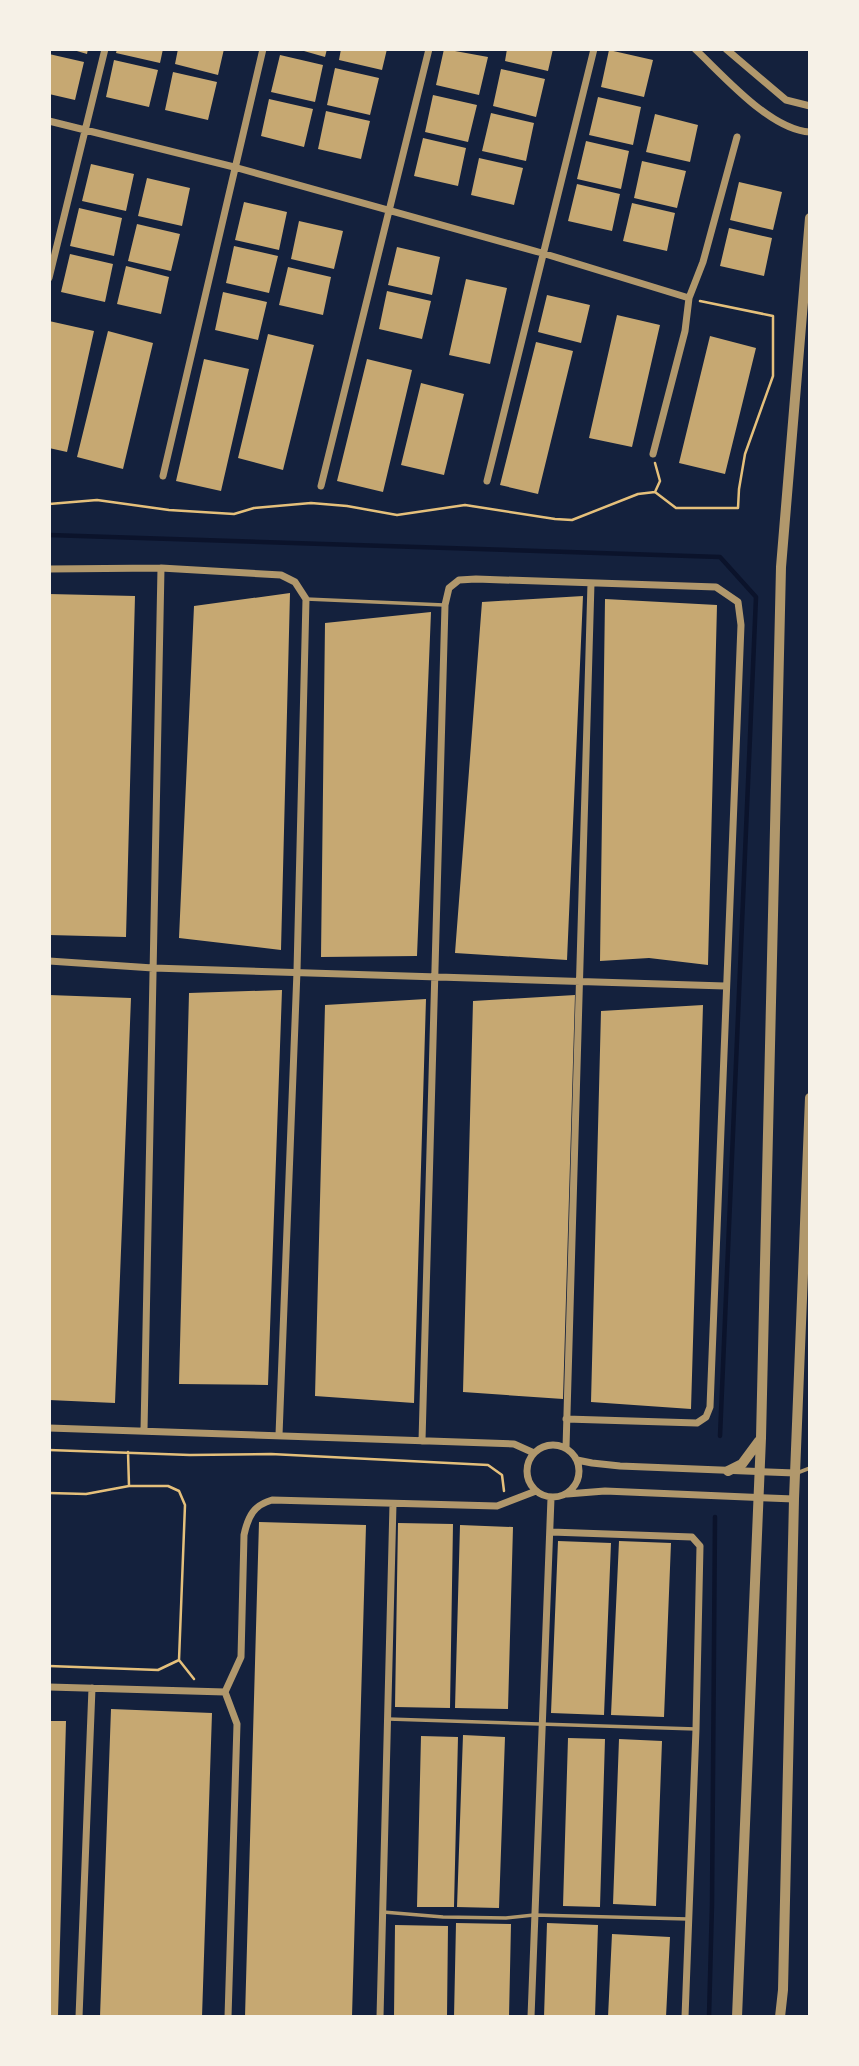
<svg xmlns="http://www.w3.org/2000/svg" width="859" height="2066" viewBox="0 0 859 2066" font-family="Jost,sans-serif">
<rect width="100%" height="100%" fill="#14213d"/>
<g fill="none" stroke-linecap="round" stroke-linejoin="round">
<path stroke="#0b132b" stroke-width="4.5" d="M49,535L720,557L756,597L720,1436
M709,2017L712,1904L715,1517"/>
</g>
<path fill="#c6a872" d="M70,49H88L87,54Z
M117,49H163L160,63L116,53Z
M178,49H224L218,75L175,64Z
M297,49H327L325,57Z
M341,49H387L382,70L339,60Z
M444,49L488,57L479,95L436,85Z
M507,49H553L548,71L505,61Z
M609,50L653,60L644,97L601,87Z
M49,54L84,62L75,100L49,94Z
M280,55L323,65L315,102L271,92Z
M114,60L158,70L149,107L106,97Z
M335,68L379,78L370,115L327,105Z
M501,69L545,79L536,117L493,106Z
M173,72L217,82L208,120L165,110Z
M433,95L477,105L468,142L425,132Z
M598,97L641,107L633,145L589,135Z
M269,99L313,109L304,147L261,136Z
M326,111L370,121L361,159L318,149Z
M491,113L534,123L526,161L482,151Z
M655,114L698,125L690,162L646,152Z
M423,138L466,148L458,186L414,176Z
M586,141L629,151L621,189L577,179Z
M479,158L523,168L514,205L471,195Z
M642,161L686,171L677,208L634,198Z
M91,164L134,174L126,211L82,201Z
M147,178L190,188L182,226L138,216Z
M739,182L782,192L773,230L730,220Z
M577,184L620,194L612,231L568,221Z
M244,202L287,212L279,250L235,240Z
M632,203L675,213L667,251L623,241Z
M79,208L122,218L114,256L70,246Z
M299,221L343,231L334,269L291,259Z
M137,224L180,234L171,271L128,261Z
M729,228L772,238L764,276L720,266Z
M234,246L278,256L269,293L226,283Z
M397,247L440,257L432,295L388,285Z
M70,254L113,264L105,302L61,292Z
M126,266L169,277L161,314L117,304Z
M288,267L331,277L323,315L279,305Z
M466,279L507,288L490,364L449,355Z
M387,291L431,301L422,339L379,329Z
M223,292L267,302L258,340L215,330Z
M547,295L590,305L581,343L538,332Z
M617,315L660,325L632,447L589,438Z
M49,321L94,331L67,452L49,448Z
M108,331L153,343L123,469L77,457Z
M268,334L314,345L283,470L238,458Z
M710,336L756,348L725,474L679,463Z
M536,342L573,351L538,494L500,485Z
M204,359L249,369L221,491L176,481Z
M367,359L412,370L383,492L337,481Z
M421,383L464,394L444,475L401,465Z
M290,593L281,950L179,938L194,606Z
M49,594L135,596L126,937L49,935Z
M583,596L567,960L455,953L482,602Z
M605,599L717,605L708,965L649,958L600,961Z
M431,612L417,956L321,957L325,623Z
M282,990L268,1385L179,1384L189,993Z
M49,995L131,998L115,1403L49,1400Z
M575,995L563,1399L463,1392L473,1001Z
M426,999L414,1403L315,1396L325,1005Z
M703,1005L691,1409L591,1402L601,1011Z
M259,1522L366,1525L352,2017H245Z
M398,1523L453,1524L450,1708L395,1707Z
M460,1525L513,1527L508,1709L455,1708Z
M558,1541L611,1543L604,1715L551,1713Z
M619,1541L671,1543L664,1717L611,1715Z
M111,1709L212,1713L202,2017H100Z
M49,1721H66L58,2017H49Z
M463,1735L505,1737L499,1908L457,1907Z
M421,1736L458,1737L454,1907H417Z
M568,1738L605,1739L600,1907L563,1906Z
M619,1739L662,1741L656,1906L613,1904Z
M456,1923L511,1924L509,2017H454Z
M547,1923L598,1925L595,2017H544Z
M395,1925L448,1926L447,2017H394Z
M612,1934L670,1937L666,2017H608Z"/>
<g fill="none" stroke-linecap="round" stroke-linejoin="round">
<path stroke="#e5c07b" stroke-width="2.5" d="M655,492L676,508H738L739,489L745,454L773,376V316L700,301
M49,504L97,500L169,510L234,514L254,508L311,503L347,506L397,515L465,505L555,519L572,520L638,494L655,492L660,481L655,463
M49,1450L190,1455L271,1454L488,1465L502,1475L504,1491
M128,1452L129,1486
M49,1493L86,1494L129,1486H168L179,1491L185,1505L179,1660L158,1670L49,1666
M179,1660L194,1679"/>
<path stroke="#b1986c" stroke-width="3.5" d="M306,599L444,605
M797,1473L810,1468
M388,1719L696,1729
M383,1912L443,1917L506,1918L534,1915L688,1919"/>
<path stroke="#b1986c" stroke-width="7" d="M695,49C723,75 770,130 810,132
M726,49L786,100L810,106
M49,121L234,167L542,253L689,298
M49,278L105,49
M653,454L685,331L689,298L703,262L737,137
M163,476L263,49
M487,481L594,49
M321,486L429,49
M49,569L161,568L281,575L295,582L306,599L297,971L279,1435
M49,961L153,968L725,986
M49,1428L514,1444L534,1453
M144,1431L161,568
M422,1441L445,605L449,588L459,580L476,579L716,587L738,602L741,625L710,1407L706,1417L697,1423L566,1419
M527 1471a26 26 0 1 1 52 0a26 26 0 1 1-52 0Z
M566,1448L591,583
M577,1460L592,1463L620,1466L795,1473
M567,1494L605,1491L794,1499
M551,1532L692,1537L700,1546L696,1729L685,2017
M49,1687L225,1692
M79,2017L92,1688
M228,2017L237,1724L225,1692L241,1657L244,1535C248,1516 254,1505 272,1500L497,1506L536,1491
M380,2017L393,1504
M531,2017L551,1498"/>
<path stroke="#b1986c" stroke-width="10" d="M728,1471L742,1464L759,1441
M737,2017L761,1438L781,567L810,218
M780,2017L783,1990L794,1499L810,1098"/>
</g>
<rect width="859" height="2066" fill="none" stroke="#f6f1e7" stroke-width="102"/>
</svg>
